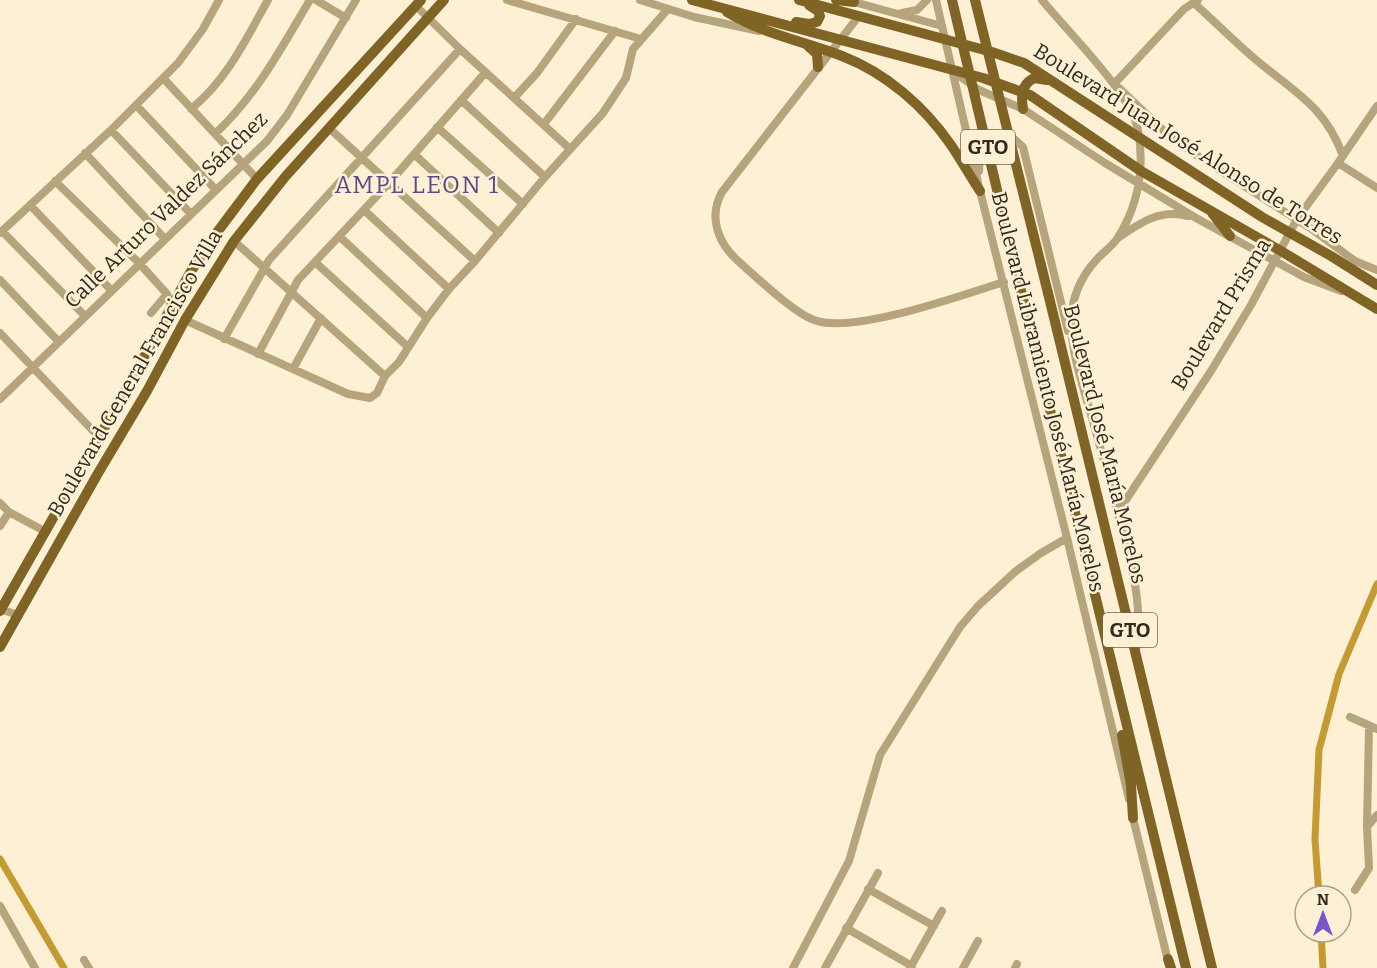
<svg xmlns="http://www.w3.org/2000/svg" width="1377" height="968" viewBox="0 0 1377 968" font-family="Bitter,serif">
<rect width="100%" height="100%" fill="#fdf0d4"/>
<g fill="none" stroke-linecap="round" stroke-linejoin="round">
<path stroke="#c49a32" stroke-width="7" d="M0,859L64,968
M1319,896L1315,839L1319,750L1339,674L1377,584
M1321,932L1323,968"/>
<path stroke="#b6a47d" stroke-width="8" d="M316,0L346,18
M507,0L641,39
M640,0L694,17L759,31
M936,0L980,191L1067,538L1129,799
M1042,0C1067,31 1131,93 1138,130C1145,169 1138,206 1117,239C1112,246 1104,252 1098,258C1081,276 1071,299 1071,324C1072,353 1081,380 1089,408C1100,445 1110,483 1120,522C1131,563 1144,608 1136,651
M850,1L942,26
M1194,3C1214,21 1234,41 1255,59C1294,92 1325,106 1343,156
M416,6L460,49L569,148
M902,13L917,10L927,0
M858,17L722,192C708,217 718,243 738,261C755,276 794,313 814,320C852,335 962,295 1004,282
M954,72L979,90L1023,109L1105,163L1196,218L1304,277L1341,291
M163,78L257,179
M1114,84L1184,9L1198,0
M1119,88L1166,133L1202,159L1313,230L1355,261L1377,270
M514,98L537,73L576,19
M461,100L545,177
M136,105L216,190
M191,109C227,80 246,39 268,0
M544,124L615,31
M437,127L523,204
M330,129L475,261
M111,130L191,214
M215,134C258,93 280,50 310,0
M85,153L165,239
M414,154L499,233
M1338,163L1377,188
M979,171C979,149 990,134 1013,138L1023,147L1068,331
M55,181L139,263L167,294L171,306
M30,205L111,290
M364,210L449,289
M2,231L84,315
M0,233L111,130L178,63L203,29L219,0
M339,236L427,318
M1118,238C1141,222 1160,209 1188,216
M234,241L385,376
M315,262L408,347
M0,280L58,341
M151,313L167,294
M185,320L348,394L370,398L377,393L385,376L399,362L427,318L449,289L475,261L545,177L603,113L626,78L633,49L668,9
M0,333L99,437
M224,339L269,260L460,49
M258,354L298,280L389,183L485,73
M293,369L321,318
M0,399L267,141L287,115L356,0
M0,503L9,512L46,532
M1118,512L1211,371L1251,305L1297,219L1338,163L1377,106
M0,526L9,512
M0,609L18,615
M1350,717L1377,729
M1132,814L1169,965
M1367,827L1377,815
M868,889L934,926
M1355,890L1369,868L1367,827L1369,726
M0,906L35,968
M846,928L912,966
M84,960L89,968
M793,968L849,861L880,755L960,627L978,606L1016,571L1041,553L1067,538
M825,968L878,873
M910,968L942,911
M963,968L978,941
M1015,968L1017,964"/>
<path stroke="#7f6426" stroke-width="10" d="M692,0L983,78L1030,95L1141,171L1281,251L1377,309
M799,0L992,52L1024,63L1262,217L1331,256L1377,285
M836,0L854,2
M727,12C763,34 803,41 842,56C886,73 924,106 951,145C961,160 970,176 980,191
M796,22L809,24L817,22L820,16L818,11L809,5
M808,46L817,54L818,67
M1023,109C1021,96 1021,85 1034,78L1047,80
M1212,213L1230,236
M1048,293L1212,968
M1022,295L1186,968
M0,611L126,390L190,273L212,239L257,179L421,0
M0,647L97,475L147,391L185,320L234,241L285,177L444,0
M1122,735L1131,785L1133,818
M1168,959L1171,968"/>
<path stroke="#7f6426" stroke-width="10" d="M952,0L1022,295
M975,0L1048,293"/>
</g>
<g text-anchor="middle" stroke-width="5" stroke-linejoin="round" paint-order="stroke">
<g fill="#fdf0d4" stroke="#6e6655" stroke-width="1.5">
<rect x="961" y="130" width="54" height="34" rx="4.5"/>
<rect x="1103" y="613" width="54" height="34" rx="4.5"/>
</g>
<g font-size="20" font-weight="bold" fill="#312b1e">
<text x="988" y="154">GTO</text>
<text x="1130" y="637">GTO</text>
</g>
<g font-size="21" fill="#312b1e" stroke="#fdf0d4">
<text transform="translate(1188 144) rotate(32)" y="7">Boulevard Juan José Alonso de Torres</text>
<text transform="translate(166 210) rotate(-44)" y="7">Calle Arturo Valdez Sánchez</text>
<text transform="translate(1221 314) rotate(-59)" y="7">Boulevard Prisma</text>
<text transform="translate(135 373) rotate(-60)" y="7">Boulevard General Francisco Villa</text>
<text transform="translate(1048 392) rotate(76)" y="7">Boulevard Libramiento José María Morelos</text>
<text transform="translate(1105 444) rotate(76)" y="7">Boulevard José María Morelos</text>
</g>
<g font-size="24" letter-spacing="1.5" fill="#5c4a88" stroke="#fdf0d4">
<text x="417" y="193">AMPL LEON 1</text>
</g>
</g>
<g transform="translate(1323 914)"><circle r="28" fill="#fdf0d4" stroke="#aba18b" stroke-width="1.5"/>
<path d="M0-4.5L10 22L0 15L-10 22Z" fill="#7c53cc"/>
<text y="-9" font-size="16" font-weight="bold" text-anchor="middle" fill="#312b1e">N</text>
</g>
</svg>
